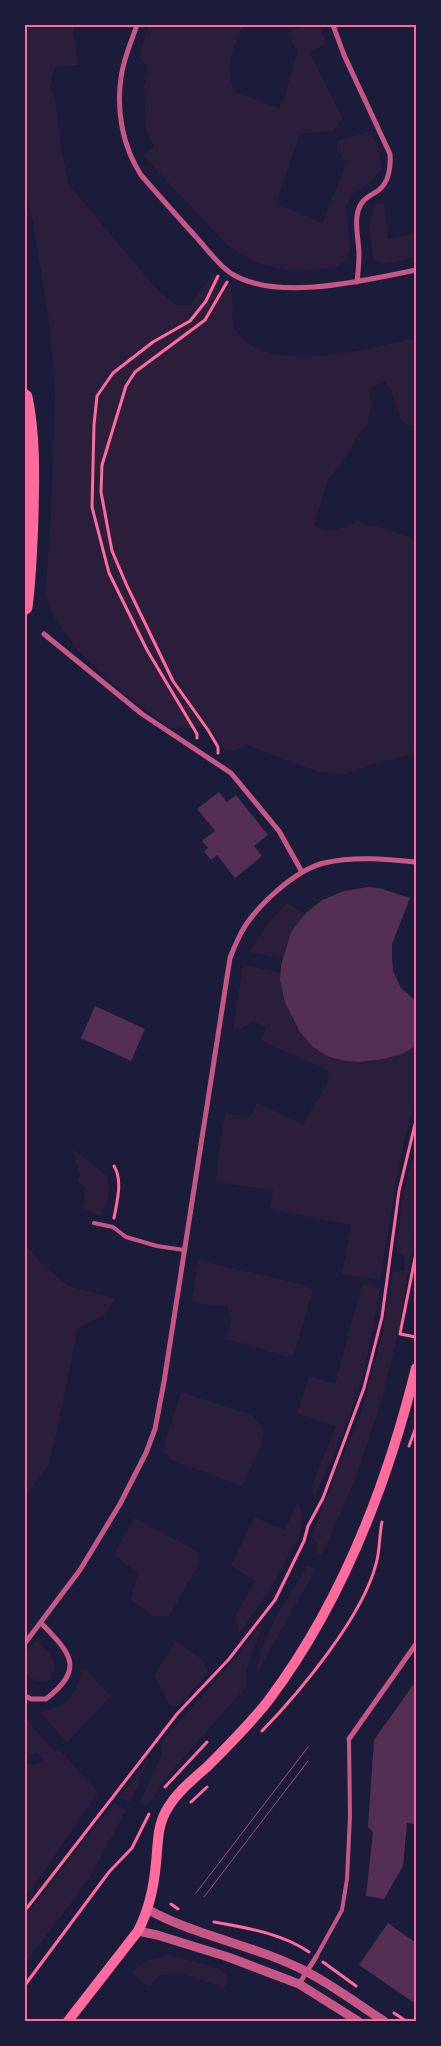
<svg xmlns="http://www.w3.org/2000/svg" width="441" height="2046" viewBox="0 0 441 2046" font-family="Signika,sans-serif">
<rect width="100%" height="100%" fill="#1b1b3a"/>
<path fill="#2a1e3b" d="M25,25H75L73,32L78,65L55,67L50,88L55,97L61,149L69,185L154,286L176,305H190L213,274L231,286L234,329C240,335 247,343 254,347C290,368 376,348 416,338V426L403,423L390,388L384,381L370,389L371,406L367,426L357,436L347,456L328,480L314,526C331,534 341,530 357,521L366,525L381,527L416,540V750L409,756L379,762L346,774L321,773L246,745L237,750L226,751L209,727L169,728L121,691L78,651L55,618L45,595L51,515L55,392L50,328L33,222L25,187Z
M149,25H243C233,48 223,68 235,92L279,108L285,95L297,53L288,32L308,25H319L326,43L310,53L343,119L332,131L300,134L276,203L322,223L347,162L337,151V141L367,132C380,142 380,154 381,170L370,182L352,194L346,207L350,249L346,261L334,268L292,271L257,263L227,245L147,160L144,154L154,147L146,129L144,86L148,68L139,57Z
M377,203L384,204L388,239L416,234V257L383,264L374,260C371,241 365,220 377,203Z
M287,903L305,914L291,932L282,958L249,952L270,921Z
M243,965L279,972C281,982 281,992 285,1002C307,1066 361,1076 416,1046V1106L411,1116L401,1153L380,1280L342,1274L351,1225L270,1209L273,1190L215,1182L225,1113L250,1117L257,1103L303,1124L327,1084L329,1071L262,1041L266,1028L253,1021L241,1029L233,1030Z
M416,1142V1226L398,1335L378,1412L354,1482L322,1555L314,1553L318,1544L311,1536L361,1413L382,1335L393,1270L404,1271L405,1258L396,1250L403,1196Z
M72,1149L107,1176C111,1192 109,1202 100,1216L82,1208L86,1188L78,1181L80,1174Z
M25,1244L44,1266L70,1287L116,1298L104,1315L78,1328L57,1431L48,1466L25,1495Z
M199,1260L307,1286L313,1290L294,1355L286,1356L226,1339L231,1321L227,1306L202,1304L191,1301Z
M362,1284L380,1288C374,1324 368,1361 356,1396C345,1431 330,1464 314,1498L311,1488L336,1426L297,1414L309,1376L335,1384Z
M181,1392L252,1415L264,1429L261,1446L242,1486L169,1459V1455L162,1452Z
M298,1501L302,1513L300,1535L271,1588L239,1634L236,1615L255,1581L231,1566L254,1517L285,1530Z
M134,1518L199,1552L200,1562L169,1616L154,1617L130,1599L138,1574L114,1555Z
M308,1566L316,1569L257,1673C260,1636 288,1596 308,1566Z
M265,1619L246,1671V1687L169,1774L147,1806L140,1802L160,1758L163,1740L229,1666Z
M37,1641C51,1655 60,1660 50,1680C39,1683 32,1681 25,1672C25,1659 24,1648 37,1641Z
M176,1641L202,1659L208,1673L180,1704L175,1706H170L154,1675Z
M83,1667L111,1696L67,1743L40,1712C70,1706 75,1695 83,1667Z
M25,1718L54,1751L60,1750L98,1792L30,1892L25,1889V1764H31L46,1761L37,1753L29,1755L25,1753Z
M150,1757L130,1802L119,1798Z
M114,1803L126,1810L95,1868L75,1898L25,1963V1916Z
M168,1955L220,1969L227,1975V1984L224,1988L180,1973L158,1976L150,1987L131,1973L146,1961Z"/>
<path fill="#542f53" d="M219,792L227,802L236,795L268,835L254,846L262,856L235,878L217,855L211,860L204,851L208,848L202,841L215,831L197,809Z
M368,887L379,888L410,898L392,944V957L393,971L401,988L416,1001V1046L401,1054L384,1059L360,1062L344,1061L327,1056L313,1047L300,1032L285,1003L280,980L281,965L291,932L305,914L322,900L332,896L344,891Z
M95,1006L145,1029L131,1061L81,1038Z
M416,1681V1824L407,1823L403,1866L384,1899L366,1896L373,1832L368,1827L374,1740Z
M388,1923L416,1943V2004L359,1965Z"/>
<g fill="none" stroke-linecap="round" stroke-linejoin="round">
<path stroke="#ff6b9d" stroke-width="3" d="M197,738V734L147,650L109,573L92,507L94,425L97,396L113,373L153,342L190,321L206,301L218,276
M218,753V747L208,730L173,681L127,586L112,551L101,492L102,465L126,386L135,372L205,320L227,282
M114,1166C123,1181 117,1201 114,1218
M416,1253L400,1334L416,1337
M409,1446L416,1427
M262,1731C300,1692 363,1616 376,1564C380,1551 379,1536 382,1522
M165,1787L207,1742
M191,1802L207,1787
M171,1904L178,1909
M27,1908L177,1714L229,1659L275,1600L304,1541L308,1526L323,1498L364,1388L382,1317L399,1191L416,1120
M214,1922C247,1928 281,1933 309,1952
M323,1962L356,1986
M25,1985L109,1872L132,1848L149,1814
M394,2013L406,2021"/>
<path stroke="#c65784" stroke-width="4" d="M94,1223L113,1227L126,1237L157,1246L184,1250
M316,1957L342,1910L347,1879L350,1816L349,1739"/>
<path stroke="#c65784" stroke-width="5" d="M137,25C131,42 123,60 121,78C116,112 123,147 141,175C160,197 178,217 197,238C208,250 218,265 232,274C278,302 366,280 416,270
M333,25L344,55L390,154C391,166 389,182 379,190C369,197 362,198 358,211C354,224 359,241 359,254C359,263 358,273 357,282
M44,634L142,714L231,773L279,831L302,872
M25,1643L80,1570L120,1504L146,1453L155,1429L164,1382L230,958C233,950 237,941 241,933C255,907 295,870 324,863C354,856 386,859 416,862
M25,1696L31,1699H46C86,1668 70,1653 41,1623
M349,1739L416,1644
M299,1984L316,1957"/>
<path stroke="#c65784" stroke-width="9" d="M147,1909C197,1937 256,1945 307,1972C334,1986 359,2005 384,2021
M138,1931L157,1935L228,1957L299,1984L358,2021"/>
<path stroke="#ff6b9d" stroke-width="10" d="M68,2021L138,1931C149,1910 154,1886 156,1863C158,1845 157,1827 166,1811C176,1793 192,1780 207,1767C228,1746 250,1724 268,1701C341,1604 387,1485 416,1368"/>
<path stroke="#ff6b9d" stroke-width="15" d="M25,397C33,436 32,476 31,515C30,546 29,576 25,607"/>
<path stroke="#a44b75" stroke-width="1" d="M196,1893L308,1747
M204,1897L308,1761"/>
</g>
<rect width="441" height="2046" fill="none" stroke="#1b1b3a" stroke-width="52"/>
<rect x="26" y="26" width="389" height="1994" fill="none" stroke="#ff6b9d" stroke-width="2"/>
</svg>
